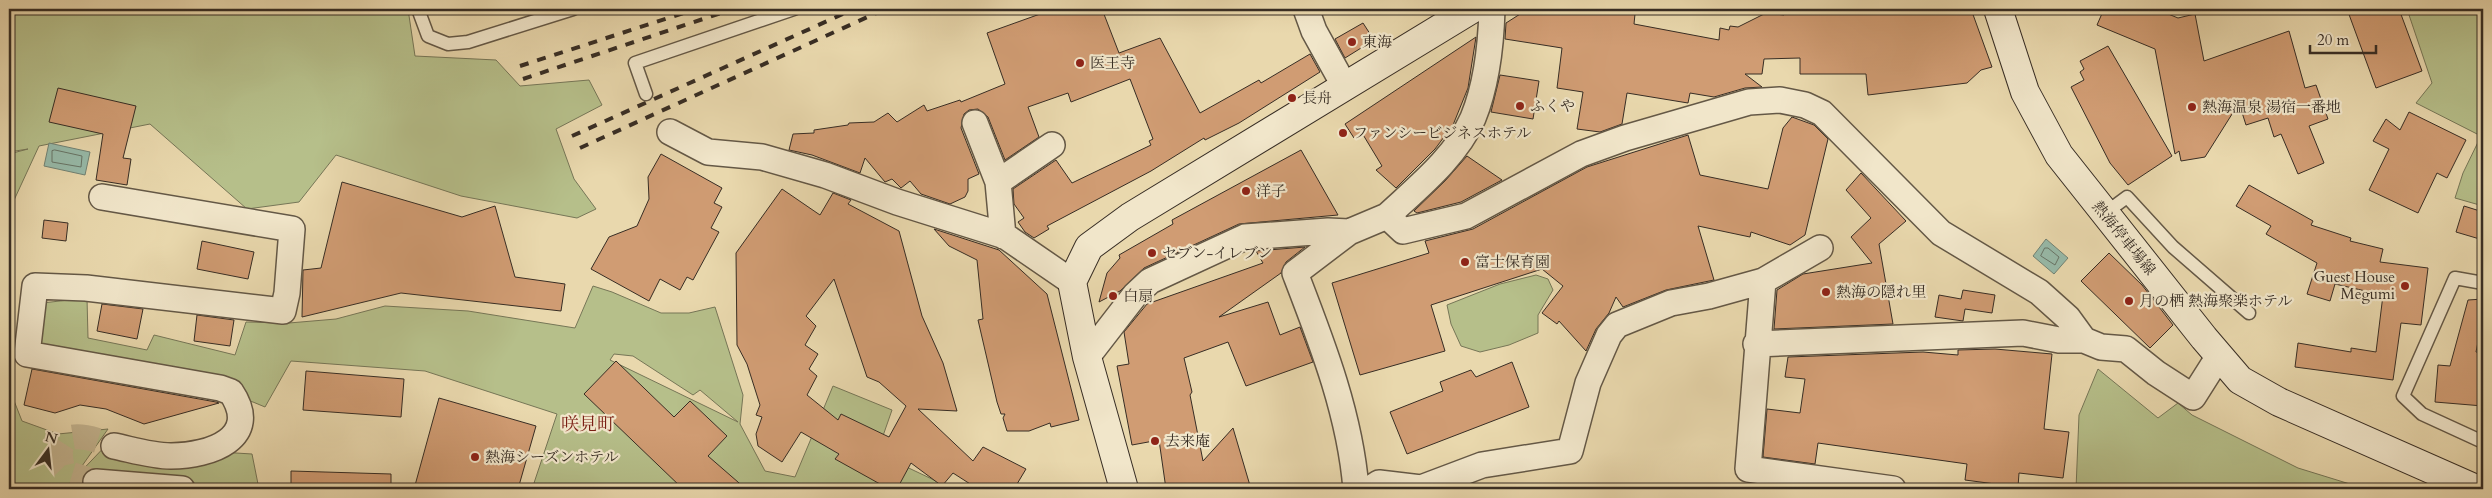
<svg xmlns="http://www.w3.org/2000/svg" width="2492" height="498" viewBox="0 0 2492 498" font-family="Cardo,'Noto Serif JP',serif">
<rect width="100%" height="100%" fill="#e9d8ad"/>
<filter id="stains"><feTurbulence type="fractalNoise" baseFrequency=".004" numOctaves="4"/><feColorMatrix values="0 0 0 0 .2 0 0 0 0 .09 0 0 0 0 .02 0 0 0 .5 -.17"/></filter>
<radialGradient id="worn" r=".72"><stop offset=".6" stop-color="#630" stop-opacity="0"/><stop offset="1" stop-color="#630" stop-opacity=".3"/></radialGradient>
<path fill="#b6bf8a" stroke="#767657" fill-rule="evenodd" d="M9,9H408L415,56L496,60L520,86L589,80L602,105L556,129L574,179L596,209L577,218L461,196L336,155L299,202L247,209L150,124L39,146L9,211V154L28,149L9,152Z
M2407,9H2483V206L2455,198L2463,173L2481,136L2416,103L2432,83Z
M1536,275L1548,279L1553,290L1538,315V333L1509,345L1480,352L1461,346L1451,324L1447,305L1500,284Z
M593,286L612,292L661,313H689L715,307L743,395L740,424L765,471L795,477L833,386L892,410L877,453L953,489H532L557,414L425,371L291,361L265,407L253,402L22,347L42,303L87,298L88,338L147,350L154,335L235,355L246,322L289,323L336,319L385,306L468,311L575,328ZM614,354L633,356L693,395L700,390L738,422L610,360Z
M2098,369L2158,418L2178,403L2192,415L2298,468L2366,489H2076L2079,415Z
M9,388L22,421L58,434L108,429L70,483L113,438L188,450L252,454L259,489H9Z"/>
<path fill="#97baa9" stroke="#718274" d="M49,143L90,152L85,175L44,166Z
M2046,239L2068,258L2054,274L2033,256Z"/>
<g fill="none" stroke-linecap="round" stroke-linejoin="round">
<path stroke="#677466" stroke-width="1" d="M55,150L82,156L81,167L52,162V151Z
M2045,248H2048L2059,257L2055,265L2041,256Z"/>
</g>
<path fill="#d09c73" stroke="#372d24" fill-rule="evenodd" d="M1054,9H1102L1119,53L1160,38L1200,113L1259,80L1261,83L1310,54L1320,72L1239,123L1205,140L1204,138L1151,171L1047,226L1049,229L1034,238L1025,232L1018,222L1024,218L1014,204L1013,189L1056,160L1072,183L1151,145L1149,141L1153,139L1130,79L1071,102L1068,93L1028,107L1039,137L1005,160L988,117L978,109L969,110L964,114L961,128L979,174L968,179V191L965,197L950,204L921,194L910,181L901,188L892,179L885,182L865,158L860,173L812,155L789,150L793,134L814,133V130L848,125L849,123L874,122L888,113L897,122L924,105L927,111L960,100L961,102L1005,84L987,33Z
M1528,9H1614L1635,14L1634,24L1719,40L1720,28L1729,30L1730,26L1738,27L1766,13L1784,15V9H1971L1992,67L1981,70L1967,83L1868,95L1866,74H1800V58L1764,59L1762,74H1745L1762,87L1745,88L1714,97L1690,93L1688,103L1627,93L1622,124L1600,132L1577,129L1583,92L1557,88L1562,48L1505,39L1506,23Z
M2104,9H2156L2178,18L2195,14L2204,61L2289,31L2305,88L2316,85L2328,119L2309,126L2324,163L2298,174L2281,134L2274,137L2268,118L2246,125L2239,103L2205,157L2181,161L2179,151L2175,154L2155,49L2097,25Z
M2347,9H2399L2422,71L2376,88Z
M1363,23L1374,40L1345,58L1335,39Z
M1476,37L1468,88L1453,125L1435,149L1396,188L1376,170L1382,166L1362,133L1354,138L1345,124Z
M2108,46L2172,156L2128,185L2110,163L2071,87L2084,80L2080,72L2084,69L2080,61Z
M1500,75L1539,81L1533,119L1491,112Z
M58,88L136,106L123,158L131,159L127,185L96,180L103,134L49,122Z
M2409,112L2466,140L2447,178L2437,173L2418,213L2369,190L2389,149L2373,141L2386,119L2400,130Z
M1792,117L1814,125L1828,139L1805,235L1790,245L1751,232L1750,237L1698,226L1714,280L1666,290L1623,307L1616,297L1609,313L1596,329L1586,351L1559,321L1557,324L1542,313L1563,286L1542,269L1431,305L1445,351L1360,375L1332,283L1429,253L1425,241L1473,229L1587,167L1688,135L1700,175L1768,189L1783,128Z
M1301,150L1338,215L1239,224L1144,268L1120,291L1099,302L1107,273L1120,258L1119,255L1173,224L1172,220Z
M661,154L722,188L714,203L722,207L711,228L719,232L693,280L687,277L680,290L660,279L649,301L591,269L609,237L637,226L649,199L648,177Z
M1467,156L1502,180L1461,202L1417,213L1414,211L1445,181Z
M1861,173L1906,221L1879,244L1893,324L1774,329L1777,290L1803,274L1872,263L1851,237L1871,218L1846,190Z
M342,182L462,217L495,206L515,277L565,284L561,311L401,293L302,317L303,270L321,268Z
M2249,185L2313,221L2311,225L2351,238L2350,241L2383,249L2380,262L2428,268L2421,325L2401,323L2393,380L2295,367L2298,343L2351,352V348L2376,352L2383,295L2335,284L2330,301L2307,294L2317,263L2266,234L2271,226L2236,206Z
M782,189L820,215L833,193L851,200L848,204L899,231L922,316L943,363L957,411L918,409L973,461L983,447L1026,469L1014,489H978L953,473L942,486L911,463L897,489H889L835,459L839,454L801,432L782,462L758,446L756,434L762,417L756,415L760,405L747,364L737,345L736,253ZM834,279L867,377L879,382L906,406L889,437L841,414L838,420L807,395L817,376L809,369L818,354L805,345L816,326L806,316Z
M2464,206L2483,212V240L2456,232Z
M44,220L68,223L66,241L42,238Z
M934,229L999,250L1047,294L1079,420L1051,427L1050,423L1029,431H1007L1003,418L1005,414H1001L997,402L978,320L983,319L977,260L949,246Z
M202,241L254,252L248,279L197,269Z
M1305,247L1286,262L1281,273L1219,317L1268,302L1280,335L1300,327L1313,362L1246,386L1228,342L1184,358L1192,392L1190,395L1203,461L1233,428L1251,489H1166L1159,440L1132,445L1117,366L1129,364L1124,332L1147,304L1263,263L1256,251Z
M2109,253L2142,285L2173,325L2150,348L2081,281Z
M1963,290L1995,295L1992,313L1965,309L1963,321L1935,317L1939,295L1961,299Z
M2483,299V316L2476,352L2483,353V406L2435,402L2438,365L2450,366L2468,300Z
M102,304L143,309L137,339L97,331Z
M197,315L234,320L230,346L194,341Z
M1995,349L2052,354L2044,429L2069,432L2063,478L2019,473L2018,487L1965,480L1967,464L1818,443L1815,464L1763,457L1767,409L1800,413L1805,379L1785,377L1788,357L1923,352L1958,355V350Z
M616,361L674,417L690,401L727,436L708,456L746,489H683L584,394Z
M1512,362L1529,407L1407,454L1390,412L1443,391L1440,382L1471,370L1476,377Z
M32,369L216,402L219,403L144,424L106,409L80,405L55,413L24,405Z
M306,371L404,379L401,417L303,410Z
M439,398L536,426L518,489H414Z
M291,471L391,474V489H291Z"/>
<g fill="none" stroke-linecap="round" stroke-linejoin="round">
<path stroke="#c5b692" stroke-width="25" stroke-dasharray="25 12" stroke-linecap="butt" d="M96,482L70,474L62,466C52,423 91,438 114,446"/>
<g stroke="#645846" stroke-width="15">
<path id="lane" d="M418,9L428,36L448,44L468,42L573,9
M646,94L635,63L794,9
M2104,214L2127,197L2173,247L2249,313
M2483,283L2455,278L2403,396L2422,414L2483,442"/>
</g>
<g stroke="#645846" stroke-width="28">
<path id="street" d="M1306,9L1314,31L1345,87
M975,123L998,182
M670,132L708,152L762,157L825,175L897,202L1005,236L1072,282
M102,197L292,229L287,293L283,311L86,288L35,286L27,354L220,388L231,392C262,438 210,456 171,456C152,456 133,450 114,446
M1387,216C1417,188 1456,157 1473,118C1487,84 1491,46 1492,9
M1003,236L998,182L1052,145
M1763,281L1748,469L1893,489
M1756,344L2023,333L2059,340H2084L2101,347L2126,349L2156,373L2193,397L2219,356
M1087,357L1135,295L1150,281L1178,268L1245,237L1328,231L1349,232
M96,482L182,489
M1356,489C1350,414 1322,343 1295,273L1349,232L1387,216L1403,231L1466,216L1581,154L1625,138L1749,102L1780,100L1805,105L1822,113L1941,233L2039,292L2068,318L2084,340
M1370,489L1379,483L1421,488L1482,465L1570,451L1588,383L1609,335L1617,325L1671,303L1709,296L1763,281L1820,248"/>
</g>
<g stroke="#372d24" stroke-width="30">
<path id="secondary" d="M1998,9L2025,92L2059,155L2204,338L2240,380L2279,402L2476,489
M1124,489L1087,357L1072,282L1089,247L1130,217L1472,9"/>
</g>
<use href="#lane" stroke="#f1e6ca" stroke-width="12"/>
<use href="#street" stroke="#f1e6ca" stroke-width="25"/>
<use href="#secondary" stroke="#f1e6ca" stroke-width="28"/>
<path stroke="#372d24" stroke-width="4" stroke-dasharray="9 9" stroke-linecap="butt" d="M520,66L696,9
M523,79L733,9
M572,136L854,9
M580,148L885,9"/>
</g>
<g fill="#8f2418" stroke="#f1e6ca" stroke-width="2">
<circle cx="1352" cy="42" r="5"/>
<circle cx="1080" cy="63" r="5"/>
<circle cx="1292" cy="98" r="5"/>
<circle cx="1520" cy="106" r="5"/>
<circle cx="2192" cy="107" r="5"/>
<circle cx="1343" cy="133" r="5"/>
<circle cx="1246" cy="191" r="5"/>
<circle cx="1152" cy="253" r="5"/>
<circle cx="1465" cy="262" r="5"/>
<circle cx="2405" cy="286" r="5"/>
<circle cx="1826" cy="292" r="5"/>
<circle cx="1113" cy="296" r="5"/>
<circle cx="2129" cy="301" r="5"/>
<circle cx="1155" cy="441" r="5"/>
<circle cx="475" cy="457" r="5"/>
</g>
<g text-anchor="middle" stroke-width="4.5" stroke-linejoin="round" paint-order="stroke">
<g font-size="15" fill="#372d24" stroke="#f1e6ca" text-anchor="start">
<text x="1362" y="47">東海</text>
<text x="1090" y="68">医王寺</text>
<text x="1302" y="103">長舟</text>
<text x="1530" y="111">ふくや</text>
<text x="2202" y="112">熱海温泉 湯宿一番地</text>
<text x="1353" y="138">ファンシービジネスホテル</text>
<text x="1256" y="196">洋子</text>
<text x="1162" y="258">セブン-イレブン</text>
<text x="1475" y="267">富士保育園</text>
<text x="2395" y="282" text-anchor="end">Guest House<tspan x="2395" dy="17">Megumi</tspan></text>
<text x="1836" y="297">熱海の隠れ里</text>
<text x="1123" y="301">白扇</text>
<text x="2139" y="306">月の栖 熱海聚楽ホテル</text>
<text x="1165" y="446">去来庵</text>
<text x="485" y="462">熱海シーズンホテル</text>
</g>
<g font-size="15" fill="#372d24" stroke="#f1e6ca">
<text transform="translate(2124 238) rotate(51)" y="5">熱海停車場線</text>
</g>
<g font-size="18" fill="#7a1f14" stroke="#f1e6ca">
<text x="588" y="430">咲見町</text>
</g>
</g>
<rect width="2492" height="498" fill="none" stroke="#e9d8ad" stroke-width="30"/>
<rect x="10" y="10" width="2472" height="478" fill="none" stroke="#372d24" stroke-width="2.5"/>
<rect x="15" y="15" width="2462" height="468" fill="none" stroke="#372d24"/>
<g transform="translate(48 450) rotate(15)" stroke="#f1e6ca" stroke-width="4" paint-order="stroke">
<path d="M0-4L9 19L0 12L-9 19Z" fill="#372d24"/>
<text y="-8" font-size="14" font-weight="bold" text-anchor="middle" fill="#372d24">N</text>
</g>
<path d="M2310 45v8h66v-8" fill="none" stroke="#372d24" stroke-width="2.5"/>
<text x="2317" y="45" font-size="15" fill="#372d24" stroke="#f1e6ca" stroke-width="4" paint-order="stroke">20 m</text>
<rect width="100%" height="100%" filter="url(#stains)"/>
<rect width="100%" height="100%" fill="url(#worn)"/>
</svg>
